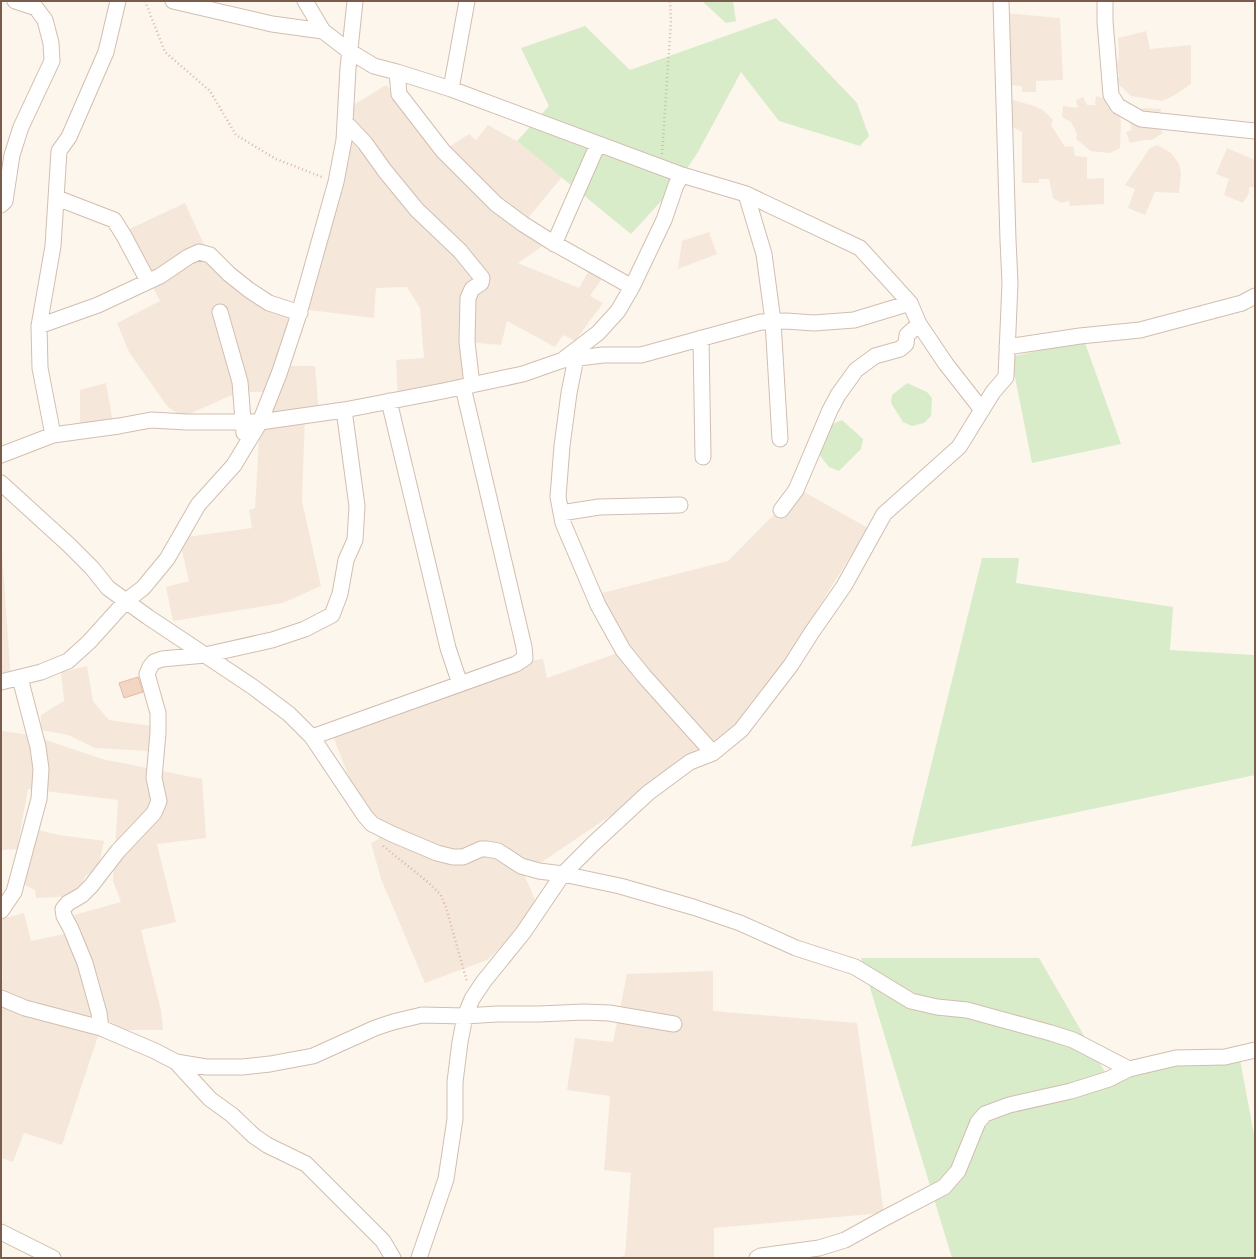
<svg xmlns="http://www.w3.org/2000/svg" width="1256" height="1259" viewBox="0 0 1256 1259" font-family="Poppins,sans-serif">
<rect width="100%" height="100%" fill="#fdf6ec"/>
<path fill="#f5e8da" d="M993,12L1060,18L1063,80L1036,81V92H1022V86L1010,85L999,79L994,51Z
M1146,31L1150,49L1191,45V84L1175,95L1162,101L1131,96L1116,82L1119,77L1117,65L1119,57L1118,38Z
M386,85L443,151L469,134L476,140L488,125L517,141L562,177L523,224L550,241L518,263L579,288L592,265L606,273L590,296L603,303L575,341L563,335L555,347L507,321L501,345L467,342L472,385L398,400L396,360L424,358L420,308L407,287L376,288L374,318L301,309L282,366H315L319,413L305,415L302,501L321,586L283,603L173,621L166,587L189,581L179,538L252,528L249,510L255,508L260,422L271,392H239L182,417L167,406L129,352L117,323L160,301L123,232L185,203L206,249L257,295L301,309L344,111Z
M999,96L1034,106L1043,110L1053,120L1051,125L1065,147L1073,146L1075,156L1087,157V179L1104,178V204L1070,206L1069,201L1061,203L1053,198L1049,179H1039V183H1022V132L1003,122L1008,110L996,106Z
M1096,96L1107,99L1117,110L1121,120L1120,148L1110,153L1091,151L1076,139L1077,134L1071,122L1062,117L1063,106L1078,108L1076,100L1083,97L1087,105H1095Z
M1144,108L1161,109L1160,128L1163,133L1152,140H1144L1130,143L1126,132L1132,130L1128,116Z
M1157,145L1171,153L1179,164L1181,173L1179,193L1155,192L1145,215L1128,208L1135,189L1125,185L1150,148Z
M1227,148L1255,160V187H1249V193L1243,203L1224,195L1229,179L1216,174Z
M709,232L717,254L678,269L682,241Z
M106,383L113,423H80V390Z
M799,489L868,528L774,679L738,724L626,822L610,816L524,874L539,909L531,919L487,960L425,983L381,879L371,843L379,839L359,803L329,726L497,666L543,659L547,678L623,651L594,595L728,561Z
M1,539L11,680L1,682Z
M87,666L93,701L109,720L151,726L150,751L95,748L68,735L41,730V715L64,701L61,672Z
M1,731L31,735L102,759L202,779L206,838L157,844L176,922L141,930L161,1010L163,1030H100L62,1145L24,1133L13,1162L1,1158V984L3,976L1,971V919L24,913L31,941L78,931L74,915L121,902L113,881L118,800L28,789L17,849L1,850Z
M31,828L59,835L104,841L98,869L85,876L79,896L36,898L35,890L19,882Z
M713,971V1011L857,1023L884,1213L714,1228V1258H618L625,1255L631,1173L604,1170L610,1096L567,1090L575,1038L613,1042L627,974Z"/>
<path fill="#d8ecc9" d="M702,1H733L736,21L726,23Z
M776,18L857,103L869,136L860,146L779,121L741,72L698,152L676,185L631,234L517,141L549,106L521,48L585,26L630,70Z
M1084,340L1121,444L1032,463L1011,357Z
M907,383L927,392L932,398L931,416L924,423L912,426L903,422L891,403L892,395Z
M842,420L863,439L861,449L839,471L829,467L821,457L816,447L826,427Z
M982,558H1019L1016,583L1173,607L1170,650L1254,655L1255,666V775L911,847Z
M861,958H1039L1109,1079L1129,1069L1239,1054L1255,1140V1258H952Z"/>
<path fill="#f3d5c3" stroke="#e6bba3" d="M138,677L143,692L124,698L119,683Z"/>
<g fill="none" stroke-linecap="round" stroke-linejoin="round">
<g stroke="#d1beb0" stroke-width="17">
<path id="street" d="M173,1L272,24L323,31
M305,1L323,31L349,51L374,66L397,72L399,94L443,151L496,204L523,224L550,241L632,287
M1105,1V21L1111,95L1118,106L1141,119L1255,131
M397,72L451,89L682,175L746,194L860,248L910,303L919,324L946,364L982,410
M451,89L467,1
M346,123L365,143L385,171L417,210L460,251L482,278L481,283L472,289L468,298L467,342L472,385
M746,194L764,254L773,321L780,439
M57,198L114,220L124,236L148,281
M1,205L5,201L12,155L21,127L52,61L51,43L45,20L36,8L15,1
M554,244L598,144
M220,312L240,382L244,433
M39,326L98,305L160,276L188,257L199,252L210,255L229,274L249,290L269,303L300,313
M701,338L703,457
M1007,347L1080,336L1140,330L1242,303L1255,296
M576,358L569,393L562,446L558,497L563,523L598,605L623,650L644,676L713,753
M564,359L598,333L618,311L632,287L664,220L676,185L682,175
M389,401L448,648L460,684
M53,435L40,368L39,326L53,246L59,151L69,137L106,52L118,1
M1,455L53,435L119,426L151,420L187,422H260L344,410L443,391L523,374L563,360L603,355H641L761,322L786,321L814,323L854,320L910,303
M1,483L69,545L92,568L108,588L148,617L253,687L289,714L312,737L365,816L372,824L392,834L437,853L453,857H463L481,849H487L498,851L521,866L539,871L563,874L620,886L693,907L740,923L796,948L855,967L911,1001L937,1007L967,1010L1051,1033L1073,1040L1129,1069
M781,510L796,490L830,410L838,395L856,370L875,356L900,349L906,344L907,335L919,324
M561,513L599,507L680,505
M1,682L41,672L68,661L89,642L126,601L143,588L167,559L198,505L234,465L260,422L279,374L298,317L336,182L344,140L348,68L355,1
M312,737L516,664L525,658L524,647L463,387
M1,911L14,892L39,799L41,769L38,747L20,678
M1,998L25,1008L101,1028L155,1051L176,1062L210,1099L232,1115L254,1136L267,1145L306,1164L383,1241L393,1258
M101,1028L99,1013L85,963L71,929L64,916L63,909L68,903L82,895L91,886L118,851L154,813L159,801L154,778L158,733V713L147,674L150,667L154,662L162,659L205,655L272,640L305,629L332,615L340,594L346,560L355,540L357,506L344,410
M176,1062L206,1067H243L270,1064L313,1056L375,1028L393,1022L422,1015L465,1016L497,1014H539L584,1012L609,1013L674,1024
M1,1232L53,1258
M419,1258L446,1179L455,1119V1082L460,1042L465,1016L472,999L484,981L523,933L563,874L593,844L648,793L690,762L713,753L741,730L791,665L812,632L844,586L884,514L959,447L993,392L1006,377L1010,283L1008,240L1001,1
M757,1258L761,1256L819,1248L845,1240L883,1219L944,1187L958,1171L978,1122L985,1114L1009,1105L1071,1091L1109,1079L1129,1069L1176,1058L1225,1057L1255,1050"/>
</g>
<path stroke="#d9b8a5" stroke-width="2.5" stroke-dasharray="1 3" stroke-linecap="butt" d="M145,1L165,52L210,91L236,135L276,159L322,177
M662,154L671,21L670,1
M383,846L429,883L440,894L446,907L467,982"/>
<use href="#street" stroke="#fff" stroke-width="15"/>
</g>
<rect width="1256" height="1259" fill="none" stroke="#7a5c4d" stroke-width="4"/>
</svg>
